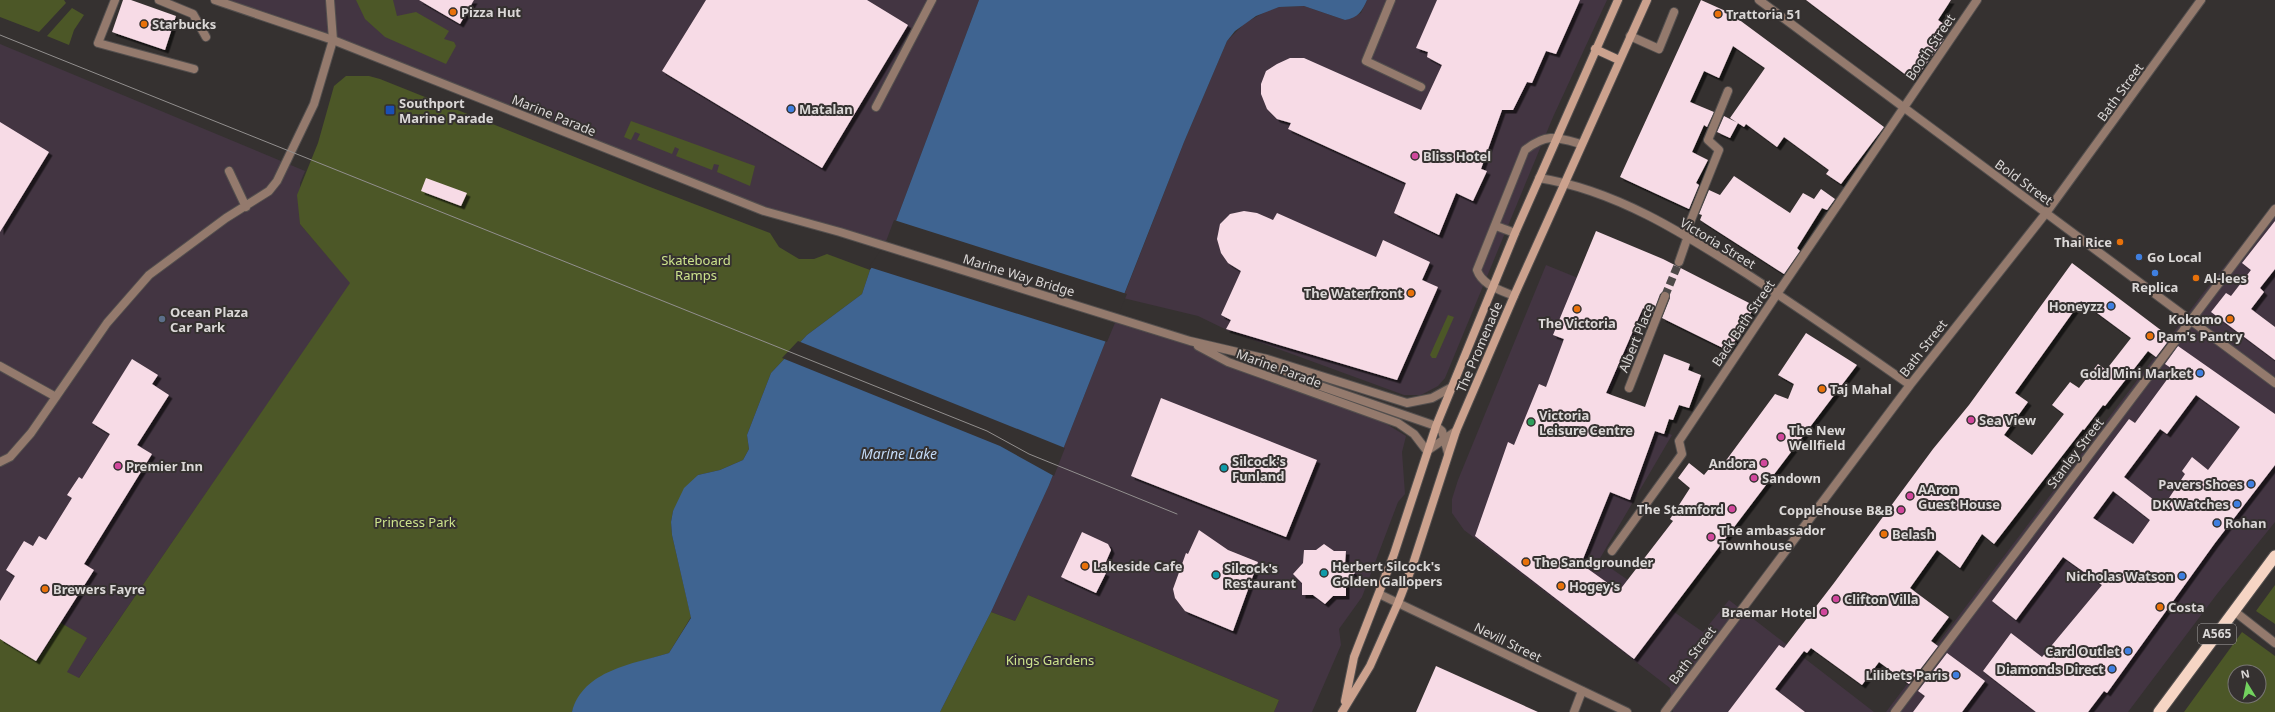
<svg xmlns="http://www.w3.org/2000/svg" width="2275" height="712" viewBox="0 0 2275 712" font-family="'Noto Sans',sans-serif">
<defs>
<filter id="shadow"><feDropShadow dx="3.5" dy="3.5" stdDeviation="0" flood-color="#0009"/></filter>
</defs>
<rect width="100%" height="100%" fill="#353130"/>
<path fill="#433542" d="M222,0H979L887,245L764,211Z
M1367,0H1607L1553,117L1445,378L1438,386L1421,395H1404L1229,331L1198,316L1123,298L1184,142L1227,41L1245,23L1267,11L1279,7L1304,6L1345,20L1361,13Z
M0,44L305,171L300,183V224L351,283L78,679L40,656L37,661L0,639Z
M2275,203V522L2217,594L2128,712H1886L2204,292Z
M1546,265L1647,306L1603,409L1672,435L1599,560L1703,632L1729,600L1874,712H1673L1670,688L1464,530L1452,513V499L1458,480Z
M1114,320L1190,341L1228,362L1375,417L1406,436L1402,452L1405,494L1398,502L1362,597L1339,629L1341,645L1312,712H1274L1279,700L1028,595L1015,621L991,612L1049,485Z"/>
<path fill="#4c5727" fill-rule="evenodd" d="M0,0H64L66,3L39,32L0,17Z
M356,0H393L397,16L416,12L449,31L444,39L454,42L456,46L446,64L385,37L365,19Z
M72,8L84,15L74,30L69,45L47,36Z
M346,76H369L380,79L650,187L770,233L779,247L799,259H814L827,254L870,270L862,294L807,335L771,373L747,435L749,449L743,460L720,470L698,475L673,511L671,522L672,535L691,617L669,653L629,665L573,709L572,712H0V639L37,661L61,623L87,638L67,672L79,678L350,283L300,224L297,195L318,143L334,86Z
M631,121L755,166L750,186L717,172L719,165L714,164L712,170L676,156L679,149L675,147L672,154L637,140L640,134L635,132L631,140L624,137Z
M1448,315L1454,317L1436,358H1432L1430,355Z
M2275,585V624L2256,611Z
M1028,595L1279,700L1274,712H940L991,612L1015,621Z
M2242,632L2275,656V712H2184ZM2235,672H2259V696H2235Z"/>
<path fill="#3f6491" d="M979,0H1367C1362,11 1358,18 1345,20L1304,6L1279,7L1256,16L1235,31L1227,41L1184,142L1049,485L991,612L940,712H572C583,670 633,664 669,653L691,618L672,535L671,522L673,511L684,488L698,475L720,470L743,460L749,449L747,435L771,373L807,335L862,294L870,270L887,245Z"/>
<path fill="#353130" d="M894,220L1127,294L1107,342L869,267L885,244Z
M798,341L1065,448L1054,476L1000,446L782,358Z"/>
<path fill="#f7dbe6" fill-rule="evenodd" filter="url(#shadow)" d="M123,0H131L176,16L165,50L112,32Z
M419,0H474L460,24Z
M706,0H867L908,25L822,168L662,71Z
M1437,0H1580L1556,54L1546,51L1532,83L1527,82L1513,110H1502L1481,169L1487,171L1473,201L1456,193L1439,235L1394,213L1406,183L1288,129L1291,123L1277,119L1267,109L1261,94V84L1266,71L1277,64L1290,58H1304L1421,110L1442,65L1427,57L1428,52L1416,48Z
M1701,0L1730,13L1884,127L1841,184L1826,174L1829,170L1784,137L1777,147L1746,124L1744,127L1730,118L1765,68L1733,46L1719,78L1704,71L1690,102L1714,112L1707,127L1704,125L1692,152L1708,160L1696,183L1699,185L1689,209L1620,177Z
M1806,0H1951L1938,20L1945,25L1938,35L1944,39L1914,81Z
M1724,116L1738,123L1730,138L1717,132Z
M0,122L49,152L0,232Z
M1734,176L1790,213L1803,193L1814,199L1821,189L1835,199L1827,210L1822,208L1797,248L1800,251L1784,274L1700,220L1702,215L1699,214L1709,190L1720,195Z
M426,178L467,193L461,206L421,191Z
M1244,211L1257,213L1273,220L1277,213L1376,257L1383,240L1430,262L1422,280L1438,287L1397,380L1226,329L1231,320L1221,315L1241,271L1228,263L1221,253L1217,239L1220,224L1230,214Z
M2275,221V269L2260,288L2264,292L2251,309L2275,327V360L2211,312L2226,293L2231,296L2251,270L2242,263Z
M1596,231L1663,259L1755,306L1729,351L1662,318L1670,298L1667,291L1660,294L1653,313L1643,308L1606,393L1645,407L1664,354L1690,364L1688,370L1701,375L1689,408L1679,405L1673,420L1669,419L1664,434L1655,431L1630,500L1610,492L1581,564L1619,591L1673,521L1670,519L1690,488L1678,478L1689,463L1704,475L1713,464L1719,470L1775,394L1788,399L1794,384L1778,375L1806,333L1857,365L1634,659L1475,536L1508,442L1514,445L1539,384L1546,387L1564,339L1553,335Z
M2072,263L2162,331L2160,333L2169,340L2156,357L2148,351L2105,406L2103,405L2084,430L2083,429L1994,544L1982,534L1960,568L1937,550L1910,588L1949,617L1931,641L1938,646L1909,684L1879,662L1862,685L1811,648L1807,653L1804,651L1775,689L1805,712H1728L1779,645L1784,648L1834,583L1933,449L1969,405ZM2081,301L2131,338L2106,370L2098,364L2079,388L2070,382L2052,405L2064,414L2032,455L2004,435L2028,402L2015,393Z
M2178,346L2275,414V465L2215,543L2107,693L2104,691L2088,712H2036L1983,671L2011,633L2042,657L2102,585L2063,557L2016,620L1992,601L2129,419L2135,423L2174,370L2165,364ZM2196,395L2240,427L2208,470L2192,457L2182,471L2185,474L2163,507L2124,477L2160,429L2167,434ZM2113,491L2150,520L2133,544L2093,518Z
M132,359L158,375L152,384L169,395L137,445L152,454L84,564L94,570L36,661L0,639V601L15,576L6,570L24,541L33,546L39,536L46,540L72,498L67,495L79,477L82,479L110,434L92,423Z
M1161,398L1317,460L1286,537L1131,476Z
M1199,530L1228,550L1258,562L1233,631L1185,611L1175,598L1173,589L1186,553L1188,554Z
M1082,532L1108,544L1111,550L1102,571L1106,573L1096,593L1061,577Z
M1324,544L1334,551H1346L1345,564L1355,573L1346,581V596H1333L1325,604L1313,595H1302V583L1293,574L1303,563L1304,550H1316Z
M1947,653L1985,681L1962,712H1913L1925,696L1918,691Z
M1436,666L1538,712H1416Z"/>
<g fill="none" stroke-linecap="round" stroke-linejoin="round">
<path stroke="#4e4a49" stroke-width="8" stroke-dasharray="8 4" stroke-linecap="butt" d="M1665,296L1679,262"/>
<g stroke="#534f4e" stroke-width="10">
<path id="service" d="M115,0L98,43L194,69
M159,0L193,14L206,37
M1391,0L1366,61L1421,87
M1630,36L1659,49L1674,12
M876,107L932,0
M229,171L246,207
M1496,226L1515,233
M1685,235L1719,150L1708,140L1728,91
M1514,296C1500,290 1482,285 1477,270L1525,150C1547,133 1556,137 1581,144
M0,366L56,397
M0,462L10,457L31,433L107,323L149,275L226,218L269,191L277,181L314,104L333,40L330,0
M1574,712L1582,691"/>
</g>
<g stroke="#534f4e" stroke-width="10">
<path id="minor" d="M1759,0L2275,383
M1539,178C1615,190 1683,233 1747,274C1802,310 1856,347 1910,385
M1679,262L1688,236
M1629,388L1665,296
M1612,551L1682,454L1679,441L1777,294L1977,0
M2234,611L2275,643
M1665,712L1910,385L2046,213L2201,0
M1895,712L2275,209"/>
</g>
<g stroke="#534f4e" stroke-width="10">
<path id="tertiary" d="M215,0L333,40L764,211L840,232L1190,341L1267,359L1407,403L1432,398L1454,386
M1198,346L1228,362L1398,423L1414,434L1427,451L1456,431
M1277,366L1297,378L1436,426L1442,431L1448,453
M1379,594L1627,712"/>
</g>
<g stroke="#534f4e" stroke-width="10">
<path id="secondary" d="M1595,49L1619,60
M1345,701L1354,657L1394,554L1436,426L1515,233L1618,0
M1342,712L1370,666L1398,603L1412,567L1456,431L1514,296L1647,0"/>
</g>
<g stroke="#534f4e" stroke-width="13">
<path id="trunk" d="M2159,712L2275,556"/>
</g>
<use href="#service" stroke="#947a6d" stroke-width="8"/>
<use href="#minor" stroke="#947a6d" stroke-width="8"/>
<use href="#tertiary" stroke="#947a6d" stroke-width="8"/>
<use href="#secondary" stroke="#cca28e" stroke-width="8"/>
<use href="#trunk" stroke="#f6d5c4" stroke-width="11"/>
<path stroke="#928f8e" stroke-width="1" d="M0,35L987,431L1029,454L1177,514"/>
</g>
<g fill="#e8710a" stroke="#353130" stroke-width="1.5">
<circle cx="453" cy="12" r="4"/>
<circle cx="1718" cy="14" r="4"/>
<circle cx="144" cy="24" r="4"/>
<circle cx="2120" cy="242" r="4"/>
<circle cx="2196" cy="278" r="4"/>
<circle cx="1411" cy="293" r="4"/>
<circle cx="1577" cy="309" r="4"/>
<circle cx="2230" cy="319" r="4"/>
<circle cx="2150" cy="336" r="4"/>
<circle cx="1822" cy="389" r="4"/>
<circle cx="1884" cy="534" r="4"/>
<circle cx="1526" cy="562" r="4"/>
<circle cx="1085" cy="566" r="4"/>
<circle cx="1561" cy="586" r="4"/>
<circle cx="45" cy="589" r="4"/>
<circle cx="2160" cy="607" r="4"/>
</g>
<g fill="#3f7fe0" stroke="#353130" stroke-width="1.5">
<circle cx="791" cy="109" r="4"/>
<circle cx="2139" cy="257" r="4"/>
<circle cx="2155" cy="273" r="4"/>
<circle cx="2111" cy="306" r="4"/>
<circle cx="2200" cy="373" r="4"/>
<circle cx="2251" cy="484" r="4"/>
<circle cx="2237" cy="504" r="4"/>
<circle cx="2217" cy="523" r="4"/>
<circle cx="2182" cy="576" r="4"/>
<circle cx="2128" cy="651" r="4"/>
<circle cx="2112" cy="669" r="4"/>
<circle cx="1956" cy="675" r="4"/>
</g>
<rect fill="#1a4fb4" stroke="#353130" stroke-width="1.5" x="385" y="105" width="10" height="10" rx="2"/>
<g fill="#d1479c" stroke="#353130" stroke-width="1.5">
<circle cx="1415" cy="156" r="4"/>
<circle cx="1971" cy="420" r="4"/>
<circle cx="1781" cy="437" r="4"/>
<circle cx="1764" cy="463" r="4"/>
<circle cx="118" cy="466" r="4"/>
<circle cx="1754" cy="478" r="4"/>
<circle cx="1910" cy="496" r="4"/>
<circle cx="1732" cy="509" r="4"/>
<circle cx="1901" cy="510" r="4"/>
<circle cx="1711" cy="537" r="4"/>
<circle cx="1836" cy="599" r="4"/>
<circle cx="1824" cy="612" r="4"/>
</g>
<circle fill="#5c6f8a" stroke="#353130" stroke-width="1.5" cx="162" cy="319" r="4"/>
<circle fill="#2e9e5b" stroke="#353130" stroke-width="1.5" cx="1531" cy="422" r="4"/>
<g fill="#0f9aa8" stroke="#353130" stroke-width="1.5">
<circle cx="1224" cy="468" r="4"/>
<circle cx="1324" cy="573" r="4"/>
<circle cx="1216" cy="575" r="4"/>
</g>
<g text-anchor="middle" stroke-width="4" stroke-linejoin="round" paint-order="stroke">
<rect fill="#353130" stroke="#a9a6a5" stroke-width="1" x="2198" y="624" width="38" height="20" rx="3"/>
<g font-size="12" font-weight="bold" fill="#dbd8d7">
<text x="2217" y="638">A565</text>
</g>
<g font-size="13" font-weight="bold" fill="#dbd8d7" stroke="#353130" text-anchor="start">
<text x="461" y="17">Pizza Hut</text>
<text x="1726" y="19">Trattoria 51</text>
<text x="152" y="29">Starbucks</text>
<text x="399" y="108">Southport<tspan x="399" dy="15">Marine Parade</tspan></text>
<text x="799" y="114">Matalan</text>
<text x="1423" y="161">Bliss Hotel</text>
<text x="2112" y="247" text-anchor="end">Thai Rice</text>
<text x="2147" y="262">Go Local</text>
<text x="2204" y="283">Al-lees</text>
<text x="2155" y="292" text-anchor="middle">Replica</text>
<text x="1403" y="298" text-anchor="end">The Waterfront</text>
<text x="2103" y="311" text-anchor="end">Honeyzz</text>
<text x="170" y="317">Ocean Plaza<tspan x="170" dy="15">Car Park</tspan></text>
<text x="2222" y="324" text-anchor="end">Kokomo</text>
<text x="1577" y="328" text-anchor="middle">The Victoria</text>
<text x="2158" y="341">Pam's Pantry</text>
<text x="2192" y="378" text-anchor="end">Gold Mini Market</text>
<text x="1830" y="394">Taj Mahal</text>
<text x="1539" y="420">Victoria<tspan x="1539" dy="15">Leisure Centre</tspan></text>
<text x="1979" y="425">Sea View</text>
<text x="1789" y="435">The New<tspan x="1789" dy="15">Wellfield</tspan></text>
<text x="1232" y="466">Silcock's<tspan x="1232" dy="15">Funland</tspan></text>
<text x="1756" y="468" text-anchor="end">Andora</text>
<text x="126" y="471">Premier Inn</text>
<text x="1762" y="483">Sandown</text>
<text x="2243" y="489" text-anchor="end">Pavers Shoes</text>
<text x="1918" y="494">AAron<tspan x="1918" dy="15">Guest House</tspan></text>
<text x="2229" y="509" text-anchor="end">DK Watches</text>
<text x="1724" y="514" text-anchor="end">The Stamford</text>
<text x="1893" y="515" text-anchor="end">Copplehouse B&amp;B</text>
<text x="2225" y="528">Rohan</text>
<text x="1719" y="535">The ambassador<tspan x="1719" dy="15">Townhouse</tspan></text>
<text x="1892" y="539">Belash</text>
<text x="1534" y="567">The Sandgrounder</text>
<text x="1093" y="571">Lakeside Cafe</text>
<text x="1332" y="571">Herbert Silcock's<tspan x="1332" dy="15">Golden Gallopers</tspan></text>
<text x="1224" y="573">Silcock's<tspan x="1224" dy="15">Restaurant</tspan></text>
<text x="2174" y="581" text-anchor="end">Nicholas Watson</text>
<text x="1569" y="591">Hogey's</text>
<text x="53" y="594">Brewers Fayre</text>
<text x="1844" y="604">Clifton Villa</text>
<text x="2168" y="612">Costa</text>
<text x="1816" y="617" text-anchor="end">Braemar Hotel</text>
<text x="2120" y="656" text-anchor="end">Card Outlet</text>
<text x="2104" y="674" text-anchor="end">Diamonds Direct</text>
<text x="1948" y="680" text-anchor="end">Lilibets Paris</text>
</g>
<g font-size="13" fill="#dbd8d7" stroke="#353130">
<text transform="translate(1930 47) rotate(-56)" y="5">Booth Street</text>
<text transform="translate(2120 92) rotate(-54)" y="5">Bath Street</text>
<text transform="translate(554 115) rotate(22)" y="5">Marine Parade</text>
<text transform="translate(2024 182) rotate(36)" y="5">Bold Street</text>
<text transform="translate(1718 243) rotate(31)" y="5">Victoria Street</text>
<text transform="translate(1019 275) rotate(17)" y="5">Marine Way Bridge</text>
<text transform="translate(1743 323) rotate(-56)" y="5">Back Bath Street</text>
<text transform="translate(1636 338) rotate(-68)" y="5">Albert Place</text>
<text transform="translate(1479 347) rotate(-67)" y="5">The Promenade</text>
<text transform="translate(1923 348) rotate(-52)" y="5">Bath Street</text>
<text transform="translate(1279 368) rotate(20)" y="5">Marine Parade</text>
<text transform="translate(2075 453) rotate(-53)" y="5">Stanley Street</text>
<text transform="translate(1508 642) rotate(26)" y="5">Nevill Street</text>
<text transform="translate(1692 655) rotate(-53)" y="5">Bath Street</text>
</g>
<g font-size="13" fill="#cde38c" stroke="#353130">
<text x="696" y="265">Skateboard<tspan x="696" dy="15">Ramps</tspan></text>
<text x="415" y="527">Princess Park</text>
<text x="1050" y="665">Kings Gardens</text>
</g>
<g font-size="14" font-style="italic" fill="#c3d9f5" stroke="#353130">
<text x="899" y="459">Marine Lake</text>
</g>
</g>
<g transform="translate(2247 684) rotate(350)"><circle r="19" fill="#353130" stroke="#777473"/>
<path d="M0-3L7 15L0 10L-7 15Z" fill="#72d25e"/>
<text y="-6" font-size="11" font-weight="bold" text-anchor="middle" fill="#dbd8d7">N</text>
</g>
</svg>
